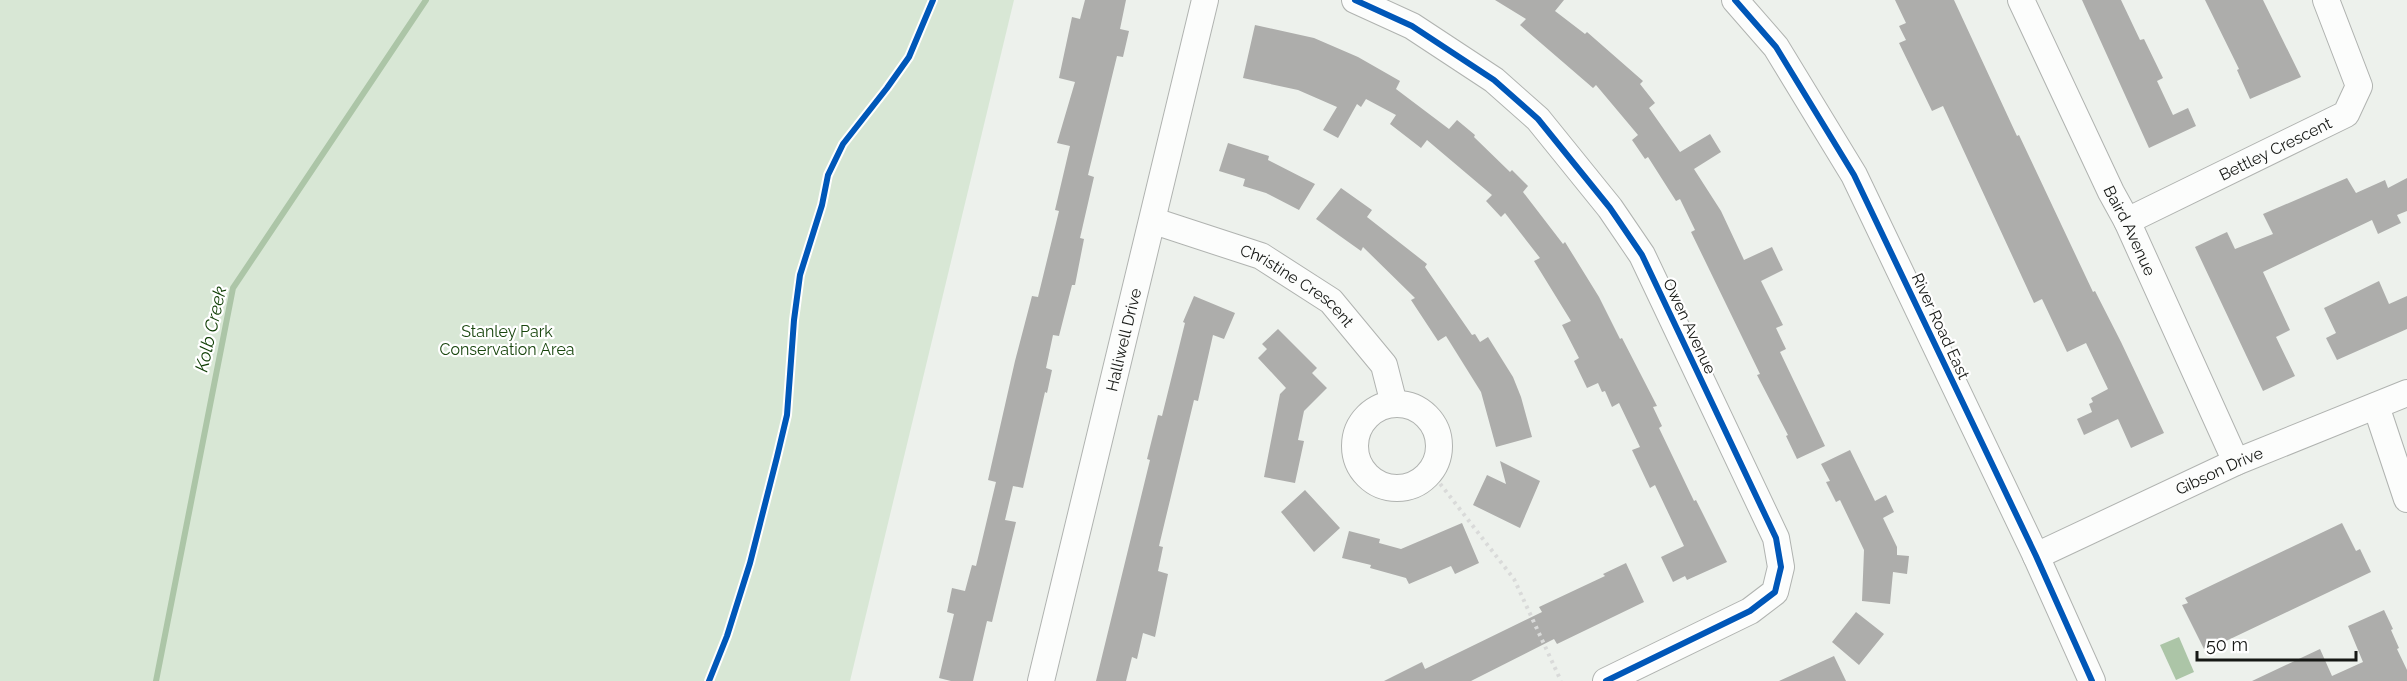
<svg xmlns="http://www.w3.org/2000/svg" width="2407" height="681" viewBox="0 0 2407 681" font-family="Raleway,sans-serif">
<rect width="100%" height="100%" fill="#edf1ec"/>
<path fill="#d8e7d5" d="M0,0H1014L850,681H0Z"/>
<path fill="#acc5a7" d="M2179,637L2194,672L2176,680L2160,645Z"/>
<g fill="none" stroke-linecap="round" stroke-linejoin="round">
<path stroke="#acc5a7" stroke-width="6" d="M156,681L233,288L426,0"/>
</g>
<path fill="#adadab" d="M1085,0H1126L1120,29L1129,31L1123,57L1117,56L1088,175L1094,177L1080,238L1084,239L1075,285H1072L1059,336L1053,335L1046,368L1052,370L1047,393L1045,392L1023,488L1013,486L1005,520L1016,522L992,622L987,621L973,681H951L939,678L954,614L947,612L952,588L965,591L972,565L976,566L996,482L988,480L1015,361L1032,296L1038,297L1059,211L1055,210L1070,146L1057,143L1075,82L1059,78L1072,17L1080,19Z
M1495,0H1564L1555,11L1585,34L1587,32L1643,81L1640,84L1655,103L1649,108L1680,152L1710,134L1721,152L1694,169L1721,211L1744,260L1772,247L1783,270L1761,281L1783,325L1776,328L1786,349L1780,352L1825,446L1797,459L1786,436L1788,435L1757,375L1760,374L1691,232L1695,230L1680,199L1676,201L1648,157L1645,159L1632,140L1638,135L1596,85L1593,88L1520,25L1526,19Z
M1895,0H1954L2017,136L2019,135L2093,292L2095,291L2121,342L2164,433L2131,448L2118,419L2084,435L2077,419L2092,412L2089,404L2093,402L2091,398L2108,389L2086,343L2067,352L2042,299L2034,303L1943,106L1932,111L1899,43L1906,40L1899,26L1906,23Z
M2082,0H2121L2140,40L2144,39L2163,78L2157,81L2173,115L2188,108L2196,126L2149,148Z
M2205,0H2263L2301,77L2250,99L2237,70L2239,69Z
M1255,25L1314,38L1358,57L1400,81L1396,89L1449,129L1457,120L1475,135L1474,137L1510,172L1512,170L1528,186L1523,192L1563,244L1565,242L1599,297L1620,339L1622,338L1657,406L1653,407L1662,426L1659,428L1694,501L1696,500L1727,562L1687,580L1685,576L1673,582L1661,557L1684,546L1655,485L1650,488L1632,450L1640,447L1619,403L1612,407L1605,391L1602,392L1598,383L1587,388L1574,361L1579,358L1562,325L1571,321L1534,261L1540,258L1505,213L1501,217L1486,201L1492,195L1427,140L1421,148L1390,124L1396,115L1366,99L1361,107L1357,104L1338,138L1323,130L1337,107L1298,90L1243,78Z
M1228,143L1269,156L1268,160L1315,184L1299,210L1266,193L1243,186L1245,179L1219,171Z
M2347,178L2356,193L2385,180L2388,188L2407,178V211L2397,215L2401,223L2378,234L2372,220L2263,272L2290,330L2276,337L2295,376L2263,391L2195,247L2227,232L2235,249L2273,234L2263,214Z
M1341,188L1372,210L1367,217L1427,264L1425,267L1472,335L1475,334L1480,342L1488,337L1513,377L1521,397L1532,437L1496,447L1481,392L1446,336L1438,341L1411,300L1415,298L1363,247L1361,251L1316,219Z
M2379,281L2389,304L2407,296V329L2337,360L2326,338L2336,333L2324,308Z
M1194,296L1235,313L1224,339L1213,335L1198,401L1194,400L1159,546L1163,547L1158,571L1168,574L1155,637L1143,633L1137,659L1132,657L1126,681H1096L1150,460L1147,459L1158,415L1162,416L1185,323L1183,322Z
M1278,329L1317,368L1312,373L1327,388L1304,411L1298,440L1304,441L1295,483L1264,477L1280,394L1286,388L1258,358L1267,349L1262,344Z
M1850,450L1875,501L1886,495L1894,512L1883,518L1897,547V555L1909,556L1907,574L1893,572L1890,604L1862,601L1864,550L1840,500L1836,502L1826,482L1830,481L1821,464Z
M1500,461L1540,481L1520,528L1473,505L1487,475L1506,484Z
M1305,490L1340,528L1314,552L1281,512Z
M1462,523L1479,563L1455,574L1451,566L1409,584L1406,578L1370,568L1371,565L1342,558L1349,531L1380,539L1379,543L1401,549Z
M2342,523L2356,551L2360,549L2371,572L2205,651L2182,605L2188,603L2185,598Z
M1626,563L1644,602L1557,644L1554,639L1471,681H1384L1422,662L1425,669L1542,612L1539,607L1605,576L1603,574Z
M2384,610L2393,629L2391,630L2399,648L2397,649L2407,670V681H2252L2320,649L2332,676L2363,662L2348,626Z
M1856,612L1884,634L1859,665L1832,642Z
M1834,656L1846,681H1779Z"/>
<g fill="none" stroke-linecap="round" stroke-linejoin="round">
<g stroke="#b0b3b0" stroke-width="28">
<g id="minor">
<path d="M1355,0L1412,26L1494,80L1538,119L1610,208L1642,255L1776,538L1781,567L1775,592L1750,611L1606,681"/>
<path d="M1735,0L1776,47L1854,175L2036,556L2092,681"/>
<path id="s1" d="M2021,0L2111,192L2127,221L2236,462"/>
<path id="s2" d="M1154,221L1261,256L1331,301L1384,365L1394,404"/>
<path id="s3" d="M2127,221L2346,114L2359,86L2326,0"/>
<circle cx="1397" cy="446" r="42"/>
<path d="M2376,406L2407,499"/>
<path id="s4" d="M2036,556L2236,462L2407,393"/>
<path id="s5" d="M1041,681L1205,0"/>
</g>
</g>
<path stroke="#d9dad9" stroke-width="4" stroke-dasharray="3 4.5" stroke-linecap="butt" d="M1431,472L1514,579L1561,681"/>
<use href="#minor" stroke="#fcfdfc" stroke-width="26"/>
<g stroke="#fff" stroke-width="10">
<path id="cycleway" d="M1355,0L1412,26L1494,80L1538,119L1610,208L1642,255L1776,538L1781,567L1775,592L1750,611L1606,681
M1735,0L1776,47L1854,175L2036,556L2092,681
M709,681L727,636L750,563L777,457L787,415L794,320L800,275L822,205L828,175L843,144L887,88L909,57L933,0"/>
</g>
<use href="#cycleway" stroke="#0057b8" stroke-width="6"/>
</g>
<g text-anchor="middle" stroke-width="4.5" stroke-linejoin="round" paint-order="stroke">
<g font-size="16" fill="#161815" stroke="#fff">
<text dy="6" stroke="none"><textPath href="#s3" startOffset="165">Bettley Crescent</textPath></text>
<text dy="6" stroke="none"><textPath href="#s1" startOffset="255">Baird Avenue</textPath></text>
<text dy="6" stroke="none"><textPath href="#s2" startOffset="159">Christine Crescent</textPath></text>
<text transform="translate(1690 326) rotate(65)" y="6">Owen Avenue</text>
<text transform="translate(1941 326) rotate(65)" y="6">River Road East</text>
<text dy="6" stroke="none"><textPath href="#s5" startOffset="351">Halliwell Drive</textPath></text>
<text dy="6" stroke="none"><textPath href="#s4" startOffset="202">Gibson Drive</textPath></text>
</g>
<g font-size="16" fill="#19460e" stroke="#fff">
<text x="507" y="337">Stanley Park<tspan x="507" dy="18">Conservation Area</tspan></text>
</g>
<g font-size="18" font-style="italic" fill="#0e3d03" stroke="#fff">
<text transform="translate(211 329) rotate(-77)" y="6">Kolb Creek</text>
</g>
</g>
<path d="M2197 651v9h159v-9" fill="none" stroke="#161815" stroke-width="3"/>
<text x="2206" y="651" font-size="18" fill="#161815" stroke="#ffffff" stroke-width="4.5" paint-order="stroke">50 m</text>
</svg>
